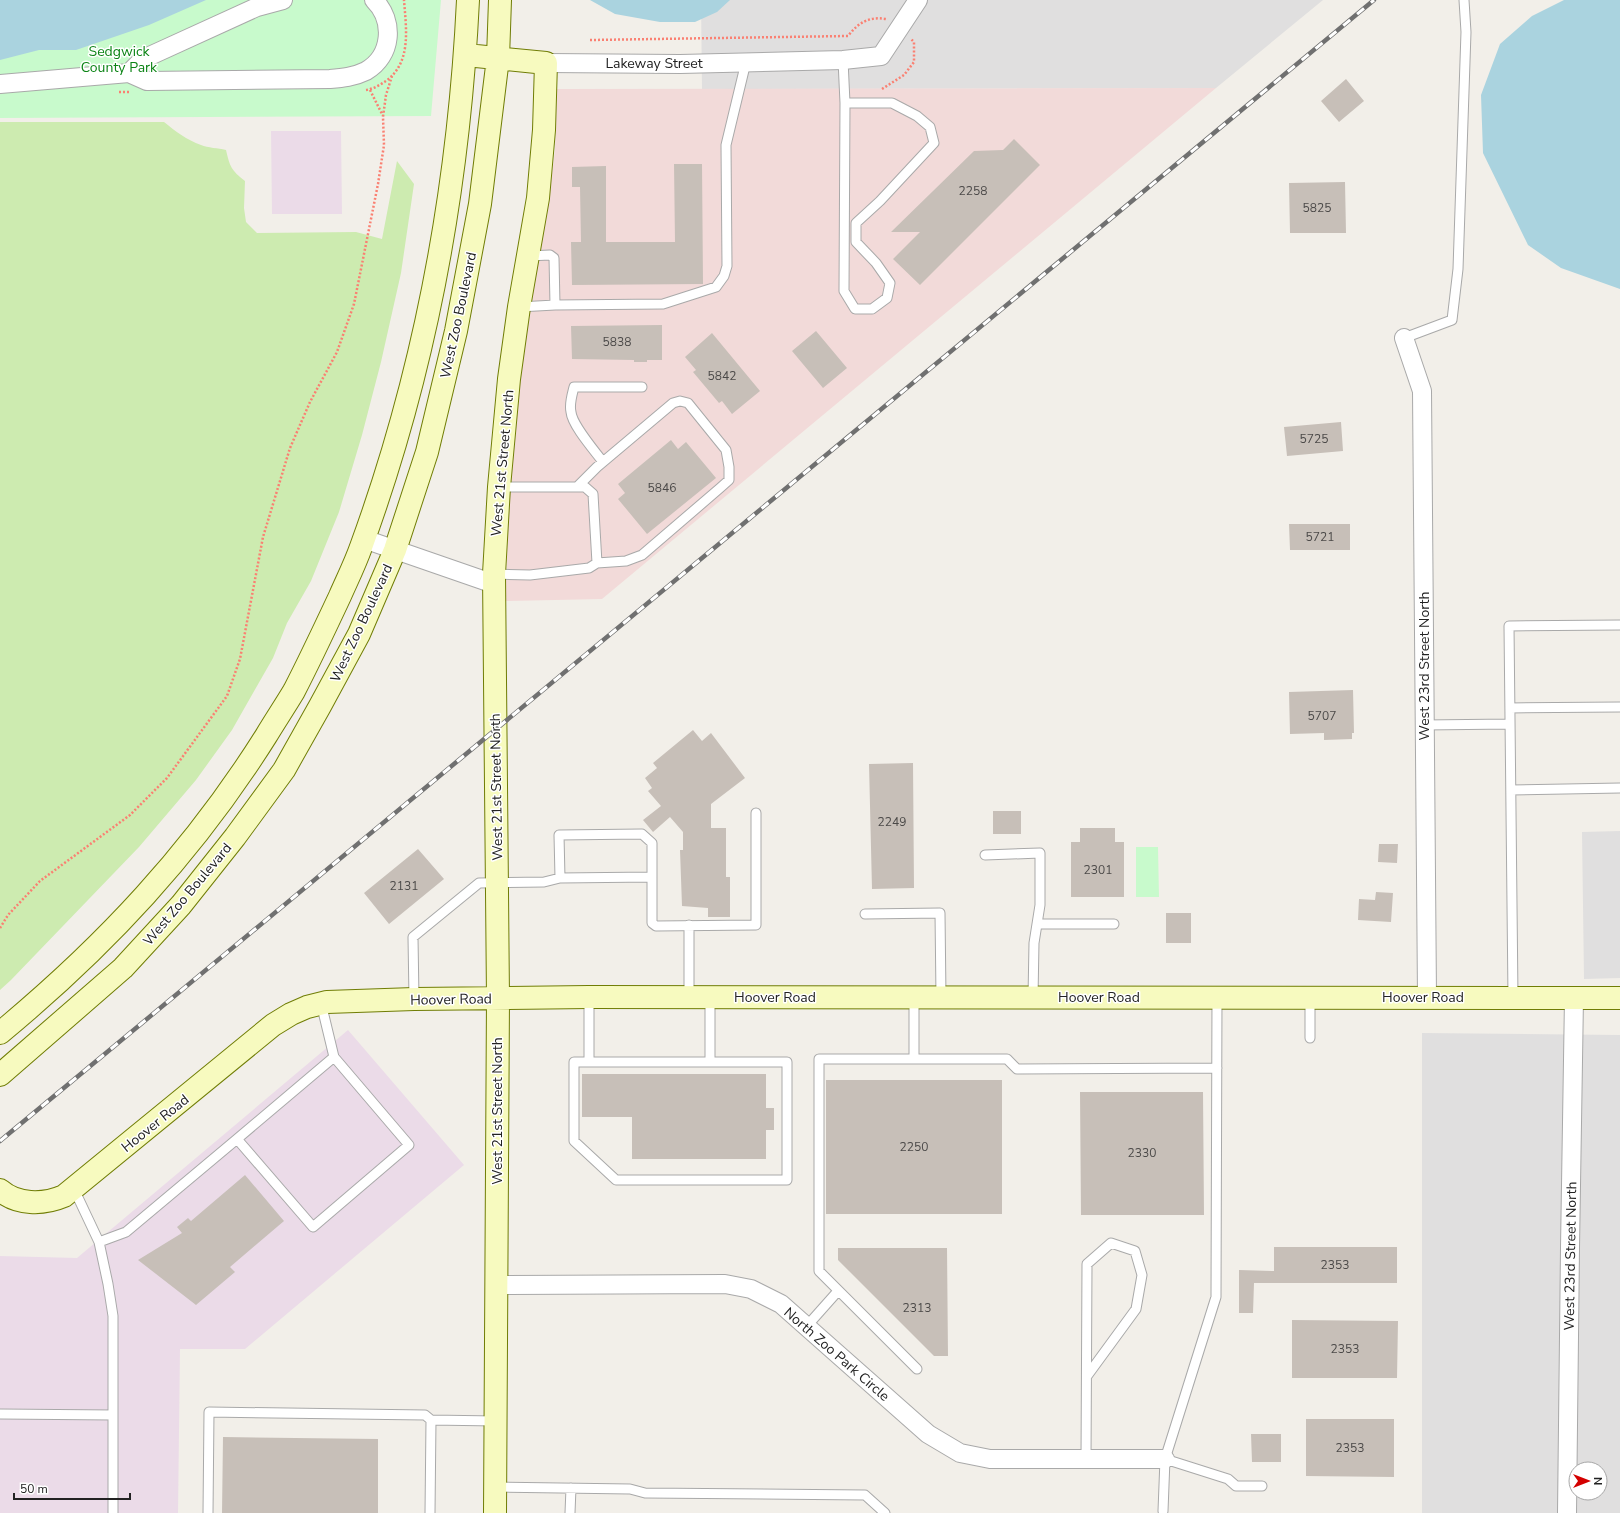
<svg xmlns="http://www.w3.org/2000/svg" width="1620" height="1513" viewBox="0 0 1620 1513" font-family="'Nunito Sans',sans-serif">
<rect width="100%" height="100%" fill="#f2efe9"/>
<path fill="#e0dfdf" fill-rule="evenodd" d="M701,0H1323L1216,88L702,89Z
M1620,831V978L1584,979L1582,832Z
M1422,1033L1620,1035V1513H1422ZM1576,1469H1600V1493H1576Z"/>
<path fill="#f2dad9" d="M1216,88L602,599L505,601L511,464L525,328L549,197L555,150L557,89Z"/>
<path fill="#ebdbe8" d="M271,131H341L342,214H272Z
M348,1030L464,1165L245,1349H180L178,1513H0V1256L77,1258Z"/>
<path fill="#cdebb0" d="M0,122H164C175,131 187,140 201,145C208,148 218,148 226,150C230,167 231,170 245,181L244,208L246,222L257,233L356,232L382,239L397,161L414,184L401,273L381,362L362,435L339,512L311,581L287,623L273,658L232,730L196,780L139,847L11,980L0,990Z"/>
<path fill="#c8facc" d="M0,0H441L431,116L0,118Z
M1136,847H1158L1159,897H1136Z"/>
<path fill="#aad3df" d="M0,0H206L149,25L76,50H39L0,60Z
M590,0H730L717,12L695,22H660L615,14Z
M1564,0H1620V289L1561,268L1528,245L1483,153L1481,95L1500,44L1532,16Z"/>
<path fill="#c7bfb8" d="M1346,79L1364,101L1339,122L1321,101Z
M1014,139L1040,165L920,285L893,259L920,232H891L974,151L1003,150Z
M674,164H702L703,284L572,285L571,242H581L580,187H572V167L606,166V242H675Z
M1345,182L1346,233H1290L1289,183Z
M662,325V360H647V362H634V360L572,359L571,326Z
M816,331L847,368L823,388L792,351Z
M712,333L760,391L732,414L722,401L719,403L693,372L696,370L685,357Z
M1341,422L1343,451L1287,456L1284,427Z
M671,440L678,449L686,442L716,478L647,534L618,499L625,493L618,484Z
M1289,524H1350V550H1290Z
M1353,690L1354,733H1352V739L1324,740V733L1290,734L1289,692Z
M693,730L702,741L711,733L745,778L711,804V828H726V877H730V917H708V908L682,906L680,850H683V832L670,817L653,832L643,820L661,806L648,791L652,788L645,778L657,768L653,763Z
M913,763L914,888L872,889L869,764Z
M993,811H1021V834H993Z
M1080,828H1115V842H1124V897H1071V842H1080Z
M1379,844H1398L1397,863L1378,862Z
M418,849L444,879L389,924L364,893Z
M1376,892L1393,893L1391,922L1358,920L1359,899L1375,900Z
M1166,913H1191V943H1166Z
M582,1074H766V1108H774V1130H766V1159H632V1117H582Z
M826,1080H1002V1214H826Z
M1080,1092H1203L1204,1215H1081Z
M245,1175L284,1221L230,1267L235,1272L196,1305L138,1260L182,1233L177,1227L188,1218L191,1221Z
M1274,1247H1397V1283H1254L1253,1313H1239V1270L1274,1271Z
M838,1248H947L948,1356H934L838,1260Z
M1292,1320L1398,1321L1397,1378H1292Z
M1306,1419H1394V1477L1306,1476Z
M1251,1434H1281V1462H1252Z
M223,1437L378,1439V1513H222Z"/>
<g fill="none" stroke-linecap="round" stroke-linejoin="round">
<g stroke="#a9a9a9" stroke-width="11">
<path id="lane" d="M843,60L845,103L844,291L855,309H872L887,298L890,283L876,263L856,242V223L880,201L934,143L930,127L917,116L892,103H845
M555,305L663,304L716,287L724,276L727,266L726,145L746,62
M519,307L555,305L554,258L550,255L528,256
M1404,338L1452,320L1458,269L1466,32L1464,0
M603,462C594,450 572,425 571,412C569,404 572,395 574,387H642
M577,487L597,467L673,403L680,401L688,403L726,450L729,467V480L720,488L642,555L626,561L597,563
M494,574L530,575L589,568L597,563L593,494L585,487H499
M1510,708L1620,707
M1424,725L1510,724
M1511,790L1620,788
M985,855L1040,853V905L1034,943L1033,997
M560,878L559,835L642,834L652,843V923L656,926L756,925V813
M865,914L940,913L941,997
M1037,924H1114
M689,925V997
M589,997V1062
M710,997V1062
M914,997V1059
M1310,997V1038
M1513,997L1509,626L1620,625
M414,999L413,937L479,883L544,882L560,878L652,877
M321,1003L334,1057L409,1145L313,1227L237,1139L334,1057
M574,1062H787V1180H616L574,1141Z
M74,1189L99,1242L126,1232L237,1139
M99,1242L108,1284L113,1316V1513
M806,1327L838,1291
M917,1369L819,1271V1059H1007L1017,1069L1217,1068
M0,1414L113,1415
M1086,1459L1087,1264L1111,1243L1135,1251L1142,1275L1136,1309L1087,1376
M1165,1459L1228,1479L1236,1486H1262
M495,1487L630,1489L645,1493L865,1495L885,1513
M1163,1511L1165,1459L1216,1297L1217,997
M208,1513L209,1412L425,1415L431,1420L496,1421
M430,1513L431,1420
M570,1513L571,1488"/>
</g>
<g stroke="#a9a9a9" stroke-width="20">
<path id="street" d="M546,63L680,64L843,60L881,56L918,0
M129,73L143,59L257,7L283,0
M0,84L129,73L147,81L330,79C342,78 354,77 366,71C392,56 395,21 374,0
M1404,338L1422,391L1427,997
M364,539L494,584
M497,1285L725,1284L751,1289L781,1304L928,1434L960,1453L990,1459H1165
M1567,1513L1570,1248L1574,998"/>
</g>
<g stroke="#707d05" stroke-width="24">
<path id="secondary" d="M466,55L546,63L544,130L538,198L519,307L509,379L499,487L494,574L498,998L495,1513
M0,1033C105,946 193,852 266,736C275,721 285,706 294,691C310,660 325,628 340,596C347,580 355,564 361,547C425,372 459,186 468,0
M0,1075L123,968L181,905L235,837L284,770L320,706L359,634L395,550L427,452L456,331L480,204L498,58L500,0
M0,1190C17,1205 43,1205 64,1196L273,1025L291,1014L307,1007L327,1002L414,999L589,997L1620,998"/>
</g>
<path stroke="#fa8072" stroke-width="2.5" stroke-dasharray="2 2" stroke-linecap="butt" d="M590,40L848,36C858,23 869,16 886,19
M882,89L904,75L914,62V42L911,39
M366,90C373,89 380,85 386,81C412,62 406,28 404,0
M370,90L383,116
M119,92H130
M0,928L8,915L40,881L130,815L167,778L227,696L240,659L263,537L290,448L310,402L337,352L354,304L378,184L384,145L383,117L386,95L392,76"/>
<use href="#lane" stroke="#fff" stroke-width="9"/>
<use href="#street" stroke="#fff" stroke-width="18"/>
<use href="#secondary" stroke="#f7fabf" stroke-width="22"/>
<g stroke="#707070" stroke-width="4.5">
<path id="rail" d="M0,1141L1374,0"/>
</g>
<use href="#rail" stroke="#fff" stroke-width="3" stroke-dasharray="9" stroke-linecap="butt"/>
</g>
<g text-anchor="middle" stroke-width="3" stroke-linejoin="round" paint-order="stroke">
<g font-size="12" fill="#4b4948">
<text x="973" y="195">2258</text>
<text x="1317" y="212">5825</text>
<text x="617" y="346">5838</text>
<text x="722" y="380">5842</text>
<text x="1314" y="443">5725</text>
<text x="662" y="492">5846</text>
<text x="1320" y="541">5721</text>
<text x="1322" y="720">5707</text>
<text x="892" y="826">2249</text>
<text x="1098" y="874">2301</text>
<text x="404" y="890">2131</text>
<text x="914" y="1151">2250</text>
<text x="1142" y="1157">2330</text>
<text x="1335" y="1269">2353</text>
<text x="917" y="1312">2313</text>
<text x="1345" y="1353">2353</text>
<text x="1350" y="1452">2353</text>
</g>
<g font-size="14" fill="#0c8416" stroke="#fff">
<text x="119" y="56">Sedgwick<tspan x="119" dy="16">County Park</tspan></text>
</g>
<g font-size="14" fill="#222" stroke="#fff">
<text x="654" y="68">Lakeway Street</text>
<text transform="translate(458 315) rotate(-78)" y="5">West Zoo Boulevard</text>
<text transform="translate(502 463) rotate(-85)" y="5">West 21st Street North</text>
<text transform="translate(361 623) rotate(-65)" y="5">West Zoo Boulevard</text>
<text transform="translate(1424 666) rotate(-90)" y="5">West 23rd Street North</text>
<text transform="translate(496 787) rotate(-91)" y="5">West 21st Street North</text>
<text transform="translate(187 894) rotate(-50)" y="5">West Zoo Boulevard</text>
<text x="775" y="1002">Hoover Road</text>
<text x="1099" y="1002">Hoover Road</text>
<text x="1423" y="1002">Hoover Road</text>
<text transform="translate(451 999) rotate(-1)" y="5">Hoover Road</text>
<text transform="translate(497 1111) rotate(-90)" y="5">West 21st Street North</text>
<text transform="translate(155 1123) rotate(-39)" y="5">Hoover Road</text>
<text transform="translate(1570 1256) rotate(-89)" y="5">West 23rd Street North</text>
<text transform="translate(837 1354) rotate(41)" y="5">North Zoo Park Circle</text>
</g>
</g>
<g transform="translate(1588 1481) rotate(90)"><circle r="19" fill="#ffffff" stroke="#a7a7a7"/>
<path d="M0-3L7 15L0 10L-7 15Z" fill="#d40000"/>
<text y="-6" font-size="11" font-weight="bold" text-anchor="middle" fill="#222222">N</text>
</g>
<path d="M14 1493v6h116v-6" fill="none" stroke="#222222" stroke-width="2"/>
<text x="20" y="1493" font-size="12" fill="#222222" stroke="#ffffff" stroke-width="3" paint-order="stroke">50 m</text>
</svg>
